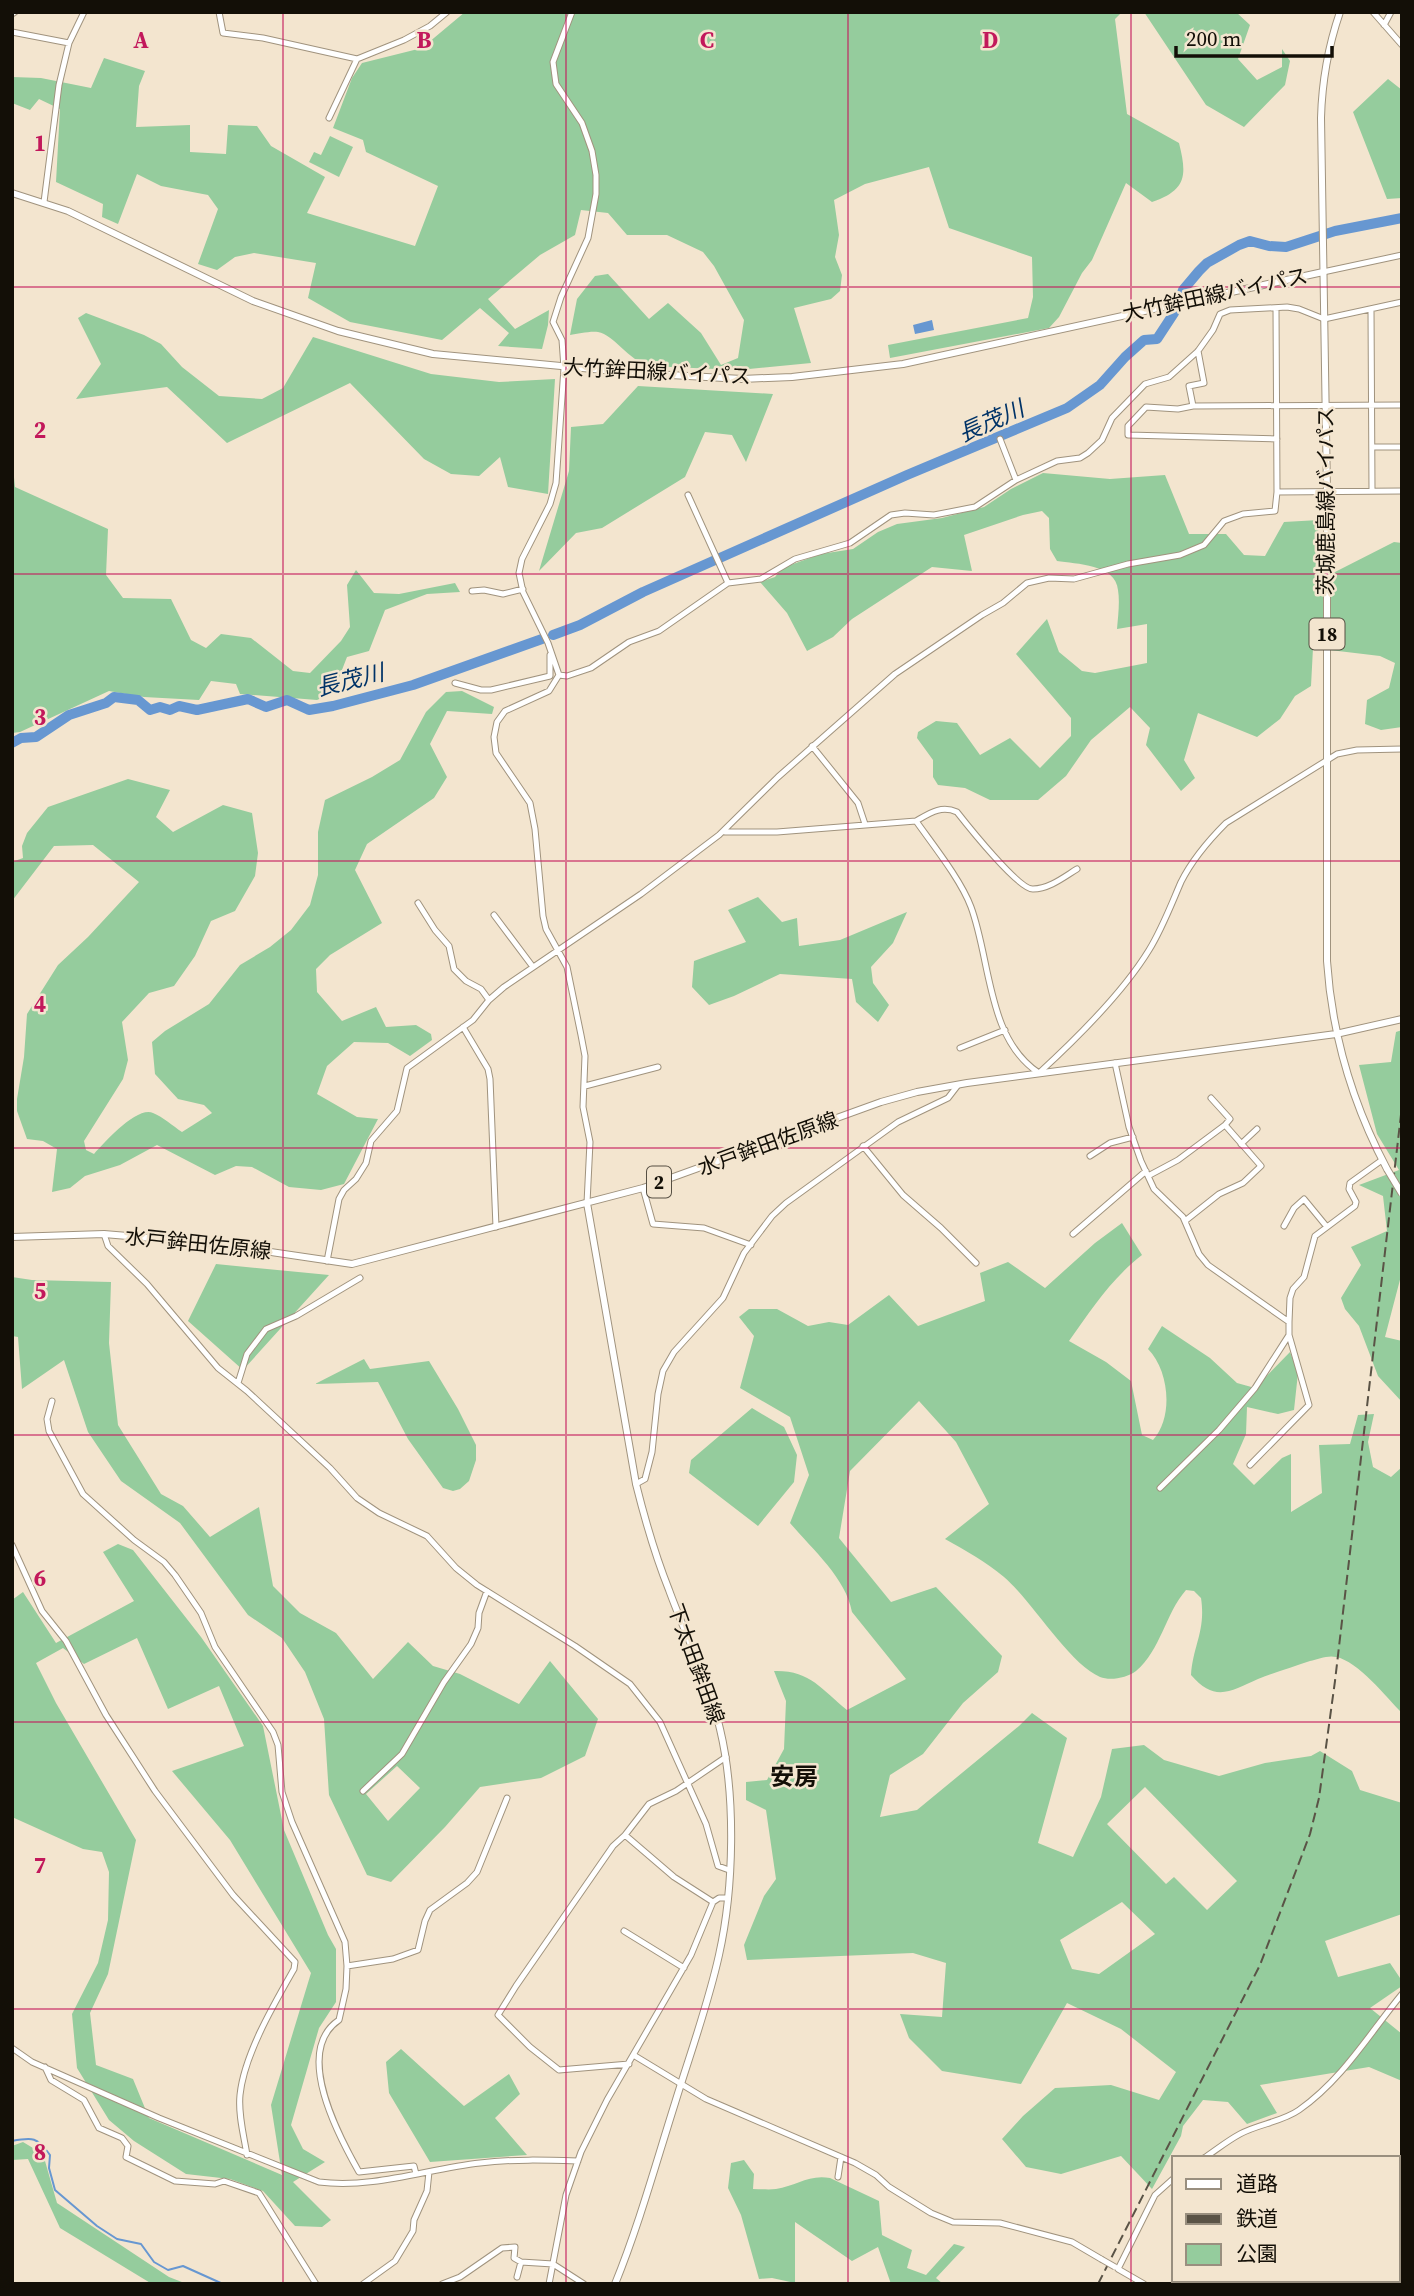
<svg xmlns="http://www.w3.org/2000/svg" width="1414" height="2296" viewBox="0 0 1414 2296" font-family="'Source Serif 4','Noto Sans JP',serif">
<rect width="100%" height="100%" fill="#f3e5cf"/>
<path fill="#95cc9d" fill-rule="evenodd" d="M465,12H1122L1115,19L1127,114L1179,143C1187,175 1187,190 1152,202L1126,183L1092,260L1082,273L1059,317L1049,328L890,358L888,345L1028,318L1033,297L1032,257L949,228L929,167L865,184L834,200L839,235L835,257L842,275L840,291L831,299L794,308L811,363L739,370L648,366C629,360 614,335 598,332C589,331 578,334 570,335L577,299L595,276L608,274L649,319L668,303L701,333L721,365L738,358L744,320L714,266L703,252L667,235H627L608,213L581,210L575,235L540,255L488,299L515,329L549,310L548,325L542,349L498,346L509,333L480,308L442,340L350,322L308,298L316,263L254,253L235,257L217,270L198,264L218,209L208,195L161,186L137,174L118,224L102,217L103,204L56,182L60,109L39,99L30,110L12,103V77L41,78L91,88L104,58L145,71L139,86L136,127L190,125V152L226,154L228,125L257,126L271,146L325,177L307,213L415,246L438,186L366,152L363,140L333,128L352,78L362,63L422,48Z
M1144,12H1236L1250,25L1238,59L1257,80L1282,67V49L1290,61L1285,85L1244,127L1206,105Z
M1388,79L1402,90V198L1387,199L1353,112Z
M330,136L353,147L339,177L309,162L314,152L321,155Z
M86,313L144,335L161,344L182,367L219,396L262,399L283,388L313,337L431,374L499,382L555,379L548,494L508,487L500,457L479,476L451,474L424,459L350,383L227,443L167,387L76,399L101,364L78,318Z
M638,386L773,394L746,462L732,435L705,432L685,477L602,528L576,533L539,571L569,471L571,427L603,424Z
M12,458L15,487L108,529L106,575L123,598L171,599L191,640L206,648L221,634L251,638L293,671L310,673L341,641L350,627L347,585L356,570L374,593L399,594L455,583L460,592L427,594L385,610L369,651L347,657L333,693L317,700L240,694L236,684L211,681L199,700L144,697L109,691L20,732L12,733Z
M1043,473L1110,479L1165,475L1189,534H1226L1244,555L1265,556L1284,522L1319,520L1315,573L1335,572L1394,542L1402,543V727L1381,730L1365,724L1367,700L1389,688L1395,663L1380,656L1313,648L1311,686L1295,696L1280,719L1257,737L1198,713L1184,760L1195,778L1181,791L1146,745L1150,728L1130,707L1091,740L1066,776L1038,800H990L965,788L938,785L933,777V760L917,738L918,732L936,721L957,723L980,755L1010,738L1040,768L1071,736V718L1016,654L1047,619L1059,652L1082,671L1095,673L1147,663V624L1117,629C1118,617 1120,602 1118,590C1116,564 1076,564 1057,561L1050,549L1049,518L1042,511L1023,515L964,535L972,571L932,567L852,619L833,637L807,651L787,613L760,582L775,577L782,568L821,554L853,549L878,532L897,524L942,518L984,507L1011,489Z
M462,691L494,707L492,714L447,711L430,744L447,777L434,798L367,844L355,870L382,923L330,955L316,969L317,992L342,1021L376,1007L386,1027L416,1025L431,1034L432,1040L410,1056L388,1043L354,1042L327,1066L317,1094L357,1117L378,1119L344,1184L321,1190L289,1187L252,1167L236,1166L215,1175L157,1145L120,1165L85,1176L70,1188L52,1192L57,1149L43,1141L27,1139L17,1111V1099L24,1057L27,1014L58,965L88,937L139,882L93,845L54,846L12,901V862L23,858L22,846L27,833L48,807L128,779L170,790L156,817L173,832L223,805L252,813L258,853L255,876L235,911L211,921L195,956L174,986L149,993L122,1022L128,1060L123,1079L84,1141L86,1150L94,1154C105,1142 137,1106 153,1113C163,1117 173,1126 182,1132L212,1113L204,1105L178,1099L155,1074L152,1042L165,1031L209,1004L240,965L270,947L291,930L310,905L318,875V832L325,800L372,777L400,760L426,712L446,692Z
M758,897L782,922L797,918L799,946L840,940L907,912L893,943L871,967L873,983L889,1005L878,1022L856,1002L852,979L780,974L734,996L709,1005L692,987L694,961L746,942L728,910Z
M1402,1030V1272L1385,1337L1402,1341V1402L1378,1376L1359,1326L1345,1309L1341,1298L1361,1265L1351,1247L1387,1231L1383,1196L1359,1185L1399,1170L1377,1134L1359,1065L1391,1062L1396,1032Z
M1122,1223L1142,1255C1111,1279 1091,1310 1069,1341L1106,1362L1131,1381L1142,1435L1153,1440C1174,1417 1169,1370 1148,1349L1162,1326L1210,1358L1237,1383L1255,1388L1290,1352L1298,1373L1294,1410L1278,1414L1247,1407L1246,1434L1233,1464L1254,1485L1282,1458L1291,1454V1512L1322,1493L1319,1445L1350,1444L1358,1415L1374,1414L1368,1442L1373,1467L1391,1477L1402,1467V1713C1386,1697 1358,1661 1336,1657C1328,1655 1318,1659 1310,1661C1293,1667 1275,1672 1258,1679C1231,1691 1215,1703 1191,1675C1193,1645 1206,1631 1201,1598L1194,1591L1186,1590C1165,1614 1161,1650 1136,1671C1127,1678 1110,1681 1100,1677C1069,1664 1032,1601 1004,1577C986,1562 965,1550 945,1539L989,1504L956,1442L919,1401L850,1471L839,1538L891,1602L936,1587L1002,1656L998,1672L963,1703L923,1754L890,1775L880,1817L917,1810L1019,1726L1032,1713L1067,1738L1038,1843L1073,1857L1101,1797L1112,1749L1144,1745L1164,1760L1219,1776L1265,1763L1311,1756L1320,1751L1352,1771L1360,1790L1402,1803V1914L1325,1941L1338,1977L1390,1963L1402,1981V1986L1370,2008L1402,2034V2081L1369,2067L1260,2085L1277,2113L1247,2124L1228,2102L1203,2100L1183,2126L1181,2136L1152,2189L1121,2156L1061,2174L1026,2167L1002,2139L1023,2116L1055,2088L1111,2085L1159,2100L1176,2072L1121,2029L1067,2003L1021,2084L942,2071L909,2038L900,2014L942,2017L946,1963L913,1953L747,1960L744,1945L764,1896L776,1879L766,1810L746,1800V1782L767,1780L784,1749L786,1701L774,1671C810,1670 821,1689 847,1710L906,1679L852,1612C846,1578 812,1549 790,1523L809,1475L790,1417L740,1388L754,1336L739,1317L749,1309H777L808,1326L829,1322L848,1325L889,1295L918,1326L985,1301L980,1273L1008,1262L1045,1288L1095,1243ZM1145,1787L1237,1881L1207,1910L1174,1877L1166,1884L1107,1824ZM1122,1902L1155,1934L1099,1974L1072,1969L1060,1940Z
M216,1264L329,1275L243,1370L188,1321Z
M12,1277L32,1280L111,1282L109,1343L118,1425L161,1494L183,1506L210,1537L259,1507L273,1586L300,1613L336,1633L373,1679L408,1642L433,1666L460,1674L519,1704L550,1661L598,1719L585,1756L541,1778L480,1787L445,1827L391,1882L367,1875L329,1795L324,1719L305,1672L282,1638L248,1615L180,1523L121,1481L88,1432L64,1360L22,1389L18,1337L12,1336ZM397,1766L420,1788L388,1821L366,1794Z
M364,1359L370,1369L429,1361L458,1409L476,1445V1460L469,1481L460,1489L453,1491L443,1488L408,1439L378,1382L315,1384Z
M752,1408L784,1427L797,1455L794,1482L758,1526L689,1473L691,1460Z
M118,1544L133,1550L201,1637L263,1726L284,1830L328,1935L336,1949V2002L319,2028L291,2125L303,2149L325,2162L293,2182L331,2220L322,2227L295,2226L263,2191L230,2179L186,2174L134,2141L109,2120L77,2068L72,2014L98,1963L108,1920L109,1872L102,1852L83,1849L12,1817V1600L23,1592L56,1643L134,1601L103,1552ZM137,1638L168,1709L219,1686L244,1746L172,1771L230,1840L311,1973L271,2105L282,2175L149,2118L133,2079L96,2065L90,2013L108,1974L136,1840L56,1703L36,1663L63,1648L84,1664Z
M401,2049L464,2106L509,2074L520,2094L495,2118L527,2155L430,2162L389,2093L386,2062Z
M23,2142L43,2154L57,2203L169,2277L187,2284H152L60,2228L28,2159L12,2160V2146Z
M744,2160L754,2174L753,2189C760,2189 769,2190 776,2189C796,2186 809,2174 830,2178L879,2201L882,2235L912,2250L907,2268L926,2275L954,2244L965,2247L936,2278L943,2284H891L878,2247L852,2261L795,2222V2283L772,2278L759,2279L741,2215L728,2188L731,2163Z"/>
<path fill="#6797d1" d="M932,320L934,330L915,334L913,325Z"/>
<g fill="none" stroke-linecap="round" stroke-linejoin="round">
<path stroke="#6797d1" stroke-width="2" d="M12,2141C33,2137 37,2137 50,2155L49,2168L55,2190L97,2226L117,2239L141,2244L154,2262L168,2270L183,2266L223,2284"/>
<path stroke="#6797d1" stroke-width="10" d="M553,635L580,625L643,592L907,475L1067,408L1100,385L1125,357L1144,340L1157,339L1174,313L1183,290L1199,271L1207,263L1239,245L1250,241L1269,246L1286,247L1335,231L1402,218
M12,743L21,738L36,737L69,715L106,703L114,697L138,700L150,710L160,707L170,710L179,706L197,710L248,699L266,707L287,700L309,710L333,706L413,685L542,639"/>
<g stroke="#a0937e" stroke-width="7">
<path id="minor" d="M219,12L223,33L263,38L357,59L404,40L430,26L447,12
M572,12L553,62L556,84L582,123L592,151L596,175V194L588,238L561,297L553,322L562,340L564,368L556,483L550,504L522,559L519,573L523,592L548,643L559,675L549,691L505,711L497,722L494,737L496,753L530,803L535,829L543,916L546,929L567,967L581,1035L585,1056L583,1107L590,1142L587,1203
M1373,12L1402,45
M12,14L15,12
M1384,25L1391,12
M12,32L69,43
M329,118L357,59
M44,202L59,85L69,43L84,12
M1323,272L1402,255
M1276,308L1277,492L1402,491
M1371,310L1372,491
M1198,351L1204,383L1189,386L1193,406L1402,405
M1193,406L1178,409L1146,407L1128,426V435L1277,439
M1000,439L1016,480
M1372,447H1402
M688,495L728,583
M472,591L484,590L503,594L523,589
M559,675L567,676L591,668L629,642L659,631L728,583L761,579L795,559L850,543L891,515L905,513L934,515L975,507L1016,480L1057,461L1080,458L1088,453L1102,440L1112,418L1145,384L1169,377L1198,351L1213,330L1220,314L1230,310L1287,307L1299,309L1324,319L1402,302
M455,683L481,690H491L550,676V655
M812,746L858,803L865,824
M916,821C933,845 961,880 971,907C991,961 987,1039 1039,1073C1075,1040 1124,991 1149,950C1162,929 1171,905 1181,882C1192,860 1209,840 1226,823L1337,754L1357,750L1402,749
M725,832H777L916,821C930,813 941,805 957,812C968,826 1019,890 1033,889C1049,889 1064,877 1077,869
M418,903L435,930L449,946L454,969L466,981L481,989L489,1000
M494,915L533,967
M463,1027L488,1069L490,1079L496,1227
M960,1048L1005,1030
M1115,1063L1129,1127L1141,1161L1154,1189L1183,1217L1199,1254L1208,1265L1289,1322V1335L1255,1388L1219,1430L1160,1488
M585,1086L658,1067
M1211,1098L1230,1119L1225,1125
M1241,1144L1257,1129
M863,1146L903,1195L941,1228L976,1263
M1090,1156L1110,1143L1133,1137
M1148,1176L1178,1160L1225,1125L1261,1166L1243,1183L1219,1194L1185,1221
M643,1188L653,1224L704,1228L751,1245
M1284,1226L1294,1208L1304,1199L1327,1227
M104,1234L108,1246L147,1284L218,1368L247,1391L330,1468L357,1498L379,1513L427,1536L456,1568L477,1585L575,1646L630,1684L660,1722L706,1824L718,1866L729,1870
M1073,1234L1146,1171
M327,1261L339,1199L344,1190L356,1179L366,1163L371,1141L397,1111L407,1068L473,1020L489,1000L504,987L641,894L719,835L778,777L895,674L982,615L1003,603L1027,583L1049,578L1074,579L1128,564L1180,555L1204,545L1224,521L1243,514L1275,511L1277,492
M1289,1322L1290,1298L1293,1289L1304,1277L1315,1236L1355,1206L1356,1202L1349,1189L1350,1183L1382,1160
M238,1383L247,1354L266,1329L296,1316L360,1278
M52,1401L47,1419L49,1431L83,1494L134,1540L164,1562L175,1575L201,1613L215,1647L273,1732L278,1745L282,1792L292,1822L345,1942L347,1966L346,1989L339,2020C293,2051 338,2135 359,2172L414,2166L416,2174
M1250,1465L1309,1405L1289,1335
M636,1484L645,1479L652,1452L658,1394L663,1371L674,1352L723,1298L744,1253L772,1216L786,1203L898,1122L948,1098L958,1085
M12,1545L42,1611L66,1641L106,1715L155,1791L233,1895L295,1962L294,1969C274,2004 244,2055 240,2095C238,2115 244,2136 247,2155
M363,1791L402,1754L444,1682L471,1644L478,1628L479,1613L487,1591
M625,1835L674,1877L713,1902
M624,1931L684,1968
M347,1966L393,1959L418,1950L425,1921L430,1910L467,1883L477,1872L507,1798
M12,2048L32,2062L159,2118L319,2182C373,2189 427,2169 480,2163C513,2159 545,2160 578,2161
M635,2056L706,2099L855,2163L876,2175L889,2187L931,2213L953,2222L1000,2223L1072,2242L1101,2259
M629,2064L559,2070L530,2047L498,2015L516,1986L613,1846L625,1835L649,1804L676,1791L726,1757
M45,2067L51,2080L84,2100L99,2128L122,2138L128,2146L126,2157L175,2181L215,2184L224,2181L259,2193L316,2284
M1204,2158C1216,2150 1227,2141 1240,2134C1258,2124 1282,2122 1299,2110C1343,2079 1369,2034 1402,1994
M838,2177L841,2157
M1118,2269L1155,2195L1174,2178
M1118,2269L1144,2284
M517,2277L521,2262
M363,2284L395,2261L413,2231L414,2220L427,2191L429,2172
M442,2284L460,2277L502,2248L515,2247L514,2258L521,2262L553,2264L584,2284
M549,2284L566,2195L581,2152L607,2100L691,1955L713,1902L719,1898H728"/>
</g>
<g stroke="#a0937e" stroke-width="8">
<path id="major" d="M1340,12C1328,47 1322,81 1321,118L1327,492V961C1332,1036 1352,1103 1387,1169
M12,193L68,211L253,301L338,331L433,354L635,373L742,379L792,377L903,364L1323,272
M587,1203L636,1484C645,1520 655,1555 669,1590C686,1637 709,1680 720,1729C736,1796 734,1888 719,1955C708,2005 690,2054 675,2103C656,2163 639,2225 615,2284
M12,1237L104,1234L210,1243L352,1264L643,1188L881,1102L917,1092L967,1083L1336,1034L1402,1019"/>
</g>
<use href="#minor" stroke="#fff" stroke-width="5"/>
<use href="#major" stroke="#fff" stroke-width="6"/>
<path stroke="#5a5346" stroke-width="2" stroke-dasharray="10 5" stroke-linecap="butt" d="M1098,2284L1260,1965L1310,1834L1319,1798L1335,1681L1402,1106"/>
<g stroke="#a0937e" stroke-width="7" stroke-linecap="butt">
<path id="minor-bridge" d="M1101,2259L1115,2267"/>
</g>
<g stroke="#a0937e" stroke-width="8" stroke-linecap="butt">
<path id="major-bridge" d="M1387,1169L1402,1194"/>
</g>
<use href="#minor-bridge" stroke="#fff" stroke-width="5"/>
<use href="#major-bridge" stroke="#fff" stroke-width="6"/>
</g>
<path fill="none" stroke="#c2185b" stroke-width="2" stroke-opacity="0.55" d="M283,12V2284M566,12V2284M848,12V2284M1131,12V2284M12,287H1402M12,574H1402M12,861H1402M12,1148H1402M12,1435H1402M12,1722H1402M12,2009H1402"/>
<g text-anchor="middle" stroke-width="5" stroke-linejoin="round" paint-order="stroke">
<g fill="#f3e5cf" stroke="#564f43" stroke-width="2">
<rect x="1309.5" y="618.5" width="35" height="31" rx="5"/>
<rect x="647" y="1166.5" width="24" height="31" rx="5"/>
</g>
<g font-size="19" font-weight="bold" fill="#130f07">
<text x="1327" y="641">18</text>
<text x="659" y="1189">2</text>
</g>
<g font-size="21" fill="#130f07" stroke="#f3e5cf">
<text transform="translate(1215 295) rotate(-12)" y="7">大竹鉾田線バイパス</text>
<text transform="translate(657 372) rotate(3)" y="7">大竹鉾田線バイパス</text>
<text transform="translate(1326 501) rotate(-90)" y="7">茨城鹿島線バイパス</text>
<text transform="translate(768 1144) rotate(-20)" y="7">水戸鉾田佐原線</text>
<text transform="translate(198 1244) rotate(6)" y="7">水戸鉾田佐原線</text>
<text transform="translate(696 1664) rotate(70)" y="7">下太田鉾田線</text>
</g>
<g font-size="23" font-style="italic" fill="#003367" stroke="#f3e5cf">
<text transform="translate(991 421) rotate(-24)" y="8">長茂川</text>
<text transform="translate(350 680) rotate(-14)" y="8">長茂川</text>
</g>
<g font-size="24" font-weight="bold" fill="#130f07" stroke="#f3e5cf">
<text x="794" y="1785">安房</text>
</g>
</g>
<g font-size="23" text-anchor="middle" font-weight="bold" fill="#c2185b" stroke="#f3e5cf" stroke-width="5" stroke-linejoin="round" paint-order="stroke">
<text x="141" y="48">A</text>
<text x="424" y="48">B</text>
<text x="707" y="48">C</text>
<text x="990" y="48">D</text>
<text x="40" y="151">1</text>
<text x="40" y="438">2</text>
<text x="40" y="725">3</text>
<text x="40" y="1012">4</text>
<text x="40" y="1299">5</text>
<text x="40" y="1586">6</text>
<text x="40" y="1873">7</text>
<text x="40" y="2160">8</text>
</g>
<rect width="1414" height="2296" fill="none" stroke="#130f07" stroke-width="28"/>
<rect x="1172" y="2156" width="228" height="126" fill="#f3e5cf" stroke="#998f7f" stroke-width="2"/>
<rect x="1186" y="2179" width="35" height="10" fill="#ffffff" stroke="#998f7f" stroke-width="2"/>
<text x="1236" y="2191" font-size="21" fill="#130f07">道路</text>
<rect x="1186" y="2214" width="35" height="10" fill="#5a5346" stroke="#998f7f" stroke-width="2"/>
<text x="1236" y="2226" font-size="21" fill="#130f07">鉄道</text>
<rect x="1186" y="2244" width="35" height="21" fill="#95cc9d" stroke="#998f7f" stroke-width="2"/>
<text x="1236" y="2261" font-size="21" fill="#130f07">公園</text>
<path d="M1176 46v10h156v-10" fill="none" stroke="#130f07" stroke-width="3.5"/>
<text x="1186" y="46" font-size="21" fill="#130f07" stroke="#f3e5cf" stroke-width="5" paint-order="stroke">200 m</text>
</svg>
